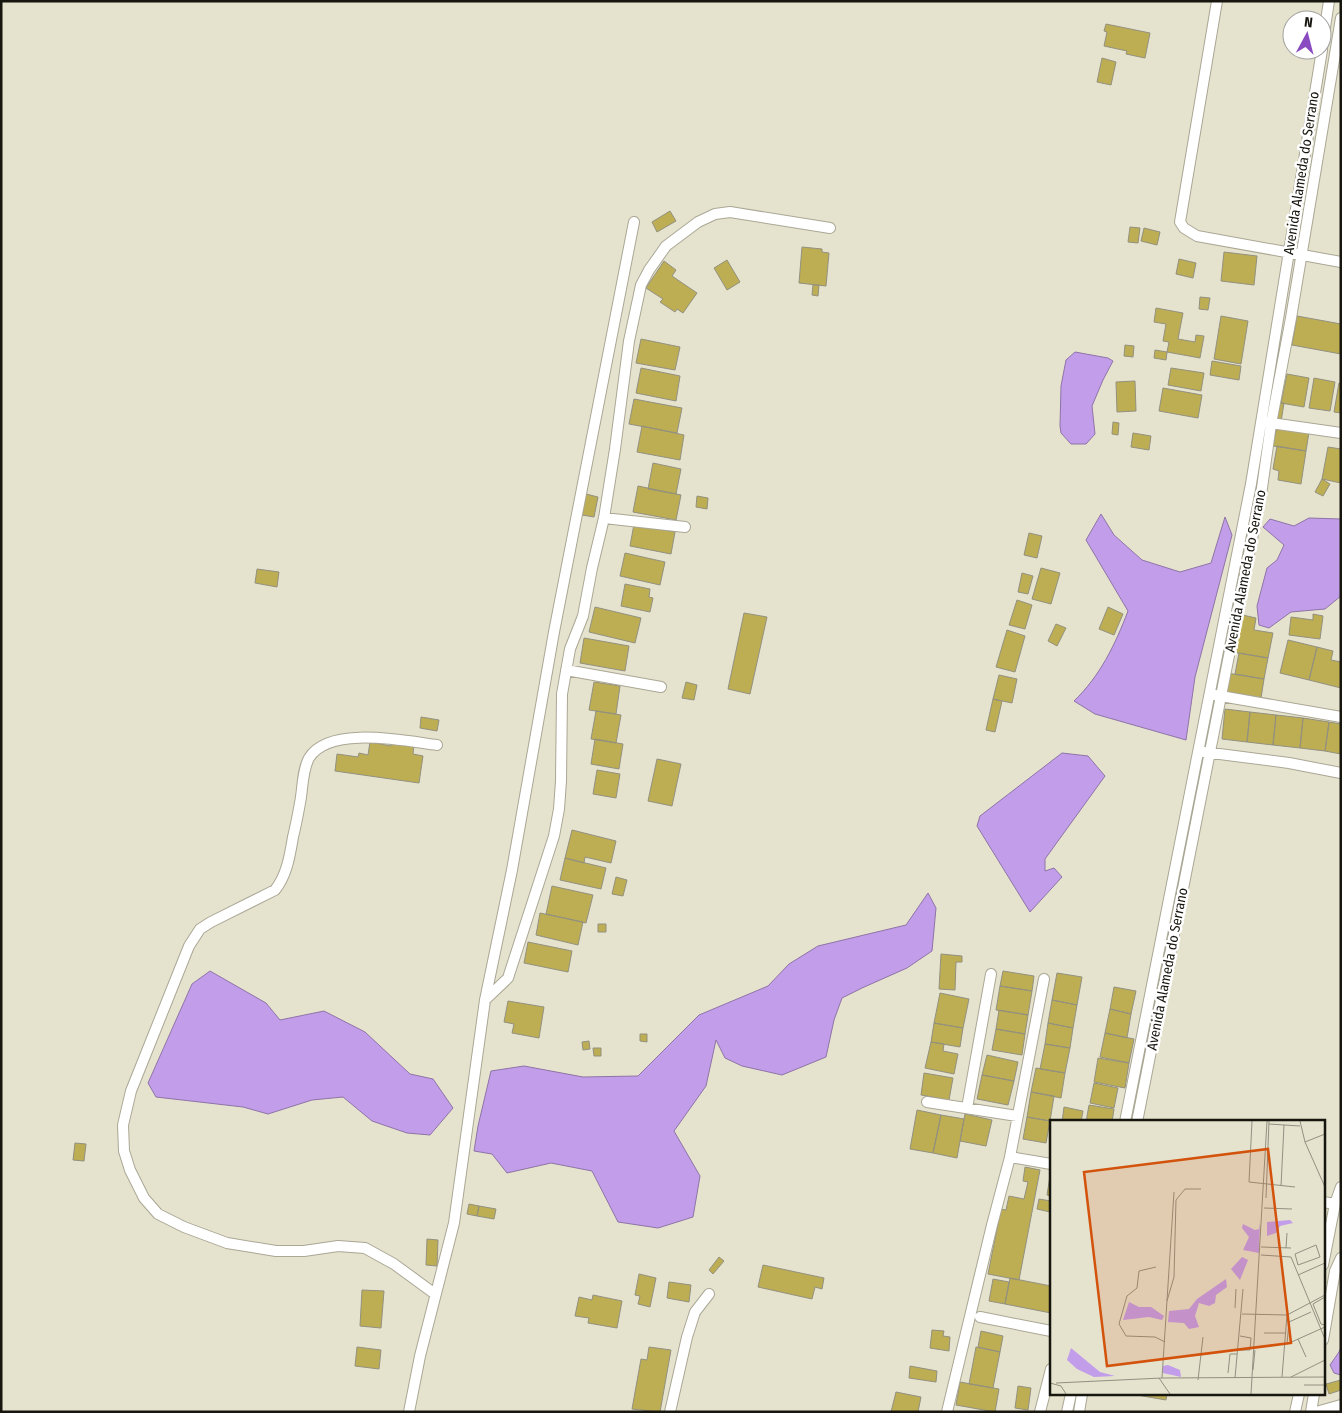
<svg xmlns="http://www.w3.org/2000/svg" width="1342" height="1413" viewBox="0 0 1342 1413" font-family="'Fira Sans Condensed',sans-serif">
<rect width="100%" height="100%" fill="#e5e2ce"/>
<path fill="#c29de9" stroke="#8e74a7" d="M1075,352L1108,358L1113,361L1103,380L1092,406L1095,434L1086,444H1071L1061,433L1060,426L1061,386L1066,360Z
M1101,514L1114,535L1142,560L1180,572L1211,563L1225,517L1232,535L1195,677L1186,740L1095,714L1074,701C1100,676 1115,645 1128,611L1086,540Z
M1309,518L1341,519V596L1325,609L1291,612L1269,628L1259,625L1257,606L1267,568L1277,560L1284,545L1263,527L1270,519L1294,526Z
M1062,753L1088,756L1105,776L1045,859V871L1054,868L1062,877L1030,912L977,826L980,816Z
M928,893L936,908L932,951L907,968L862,988L842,998L834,1020L826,1057L782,1075L742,1066L725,1058L716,1040L706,1086L674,1131L700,1176L693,1217L658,1228L618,1222L592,1171L551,1163L507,1173L492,1154L474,1151L478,1126L491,1071L524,1066L583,1077L638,1076L699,1015L768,986L789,964L818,946L906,925Z
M210,971L266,1003L280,1020L324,1011L365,1032L410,1074L433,1079L453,1108L430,1135L407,1133L372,1121L343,1097L312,1100L268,1114L243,1107L156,1097L148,1083L192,984Z
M1341,1347V1375L1334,1373L1330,1365L1339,1352Z"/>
<path fill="#bdad53" stroke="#93917f" d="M1106,24L1150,33L1145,58L1126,54L1127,51L1104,46L1107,32L1104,31Z
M1102,58L1116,62L1111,85L1097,82Z
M670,211L676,221L657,232L652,222Z
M1130,227L1140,228L1138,243L1128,242Z
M1144,228L1160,232L1157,245L1141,241Z
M802,247L822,249V252L829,253L826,286L799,283Z
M1224,252L1257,256L1254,285L1221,281Z
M1179,259L1196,263L1193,278L1176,274Z
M727,260L740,282L727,290L714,268Z
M664,261L676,270L672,276L697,293L683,313L677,309L675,312L660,302L663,299L646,288Z
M813,285H819L818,296L812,295Z
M1200,297L1210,298L1208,310L1199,309Z
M1156,308L1183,313L1178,339L1195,342L1196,335L1204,336L1200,358L1167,352L1169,342L1163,341L1166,324L1154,322Z
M1221,316L1248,321L1241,364L1214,359Z
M1297,316L1341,324V354L1292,345Z
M641,339L680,347L675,370L636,363Z
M1125,345L1134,346L1133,357L1124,356Z
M1155,350L1167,352L1166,360L1154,358Z
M1212,361L1241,366L1239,380L1210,375Z
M641,368L680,376L676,401L636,393Z
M1171,368L1204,373L1201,391L1168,385Z
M1287,374L1309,378L1304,407L1281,403Z
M1314,378L1335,382L1330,411L1309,408Z
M1135,381L1136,411L1117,412L1116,382Z
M1339,383H1341V413L1334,412Z
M1163,388L1202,395L1198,418L1159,411Z
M634,399L682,408L677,433L629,424Z
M1276,402L1284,403L1281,422L1272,420Z
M1113,422L1119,423L1118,435L1112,434Z
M642,426L684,435L680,460L637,452Z
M1277,426L1309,432L1306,451L1273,446Z
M1133,433L1151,436L1149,450L1131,447Z
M1277,446L1306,451L1301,484L1278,480L1279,471L1273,469Z
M1328,447L1341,449V483L1322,479Z
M653,463L681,469L676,494L648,489Z
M1322,479L1330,484L1323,496L1315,492Z
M638,486L681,495L676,520L633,512Z
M586,494L598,497L594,517L582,515Z
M697,496L708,498L707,509L696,507Z
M634,524L675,532L671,554L630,546Z
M1029,533L1042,536L1037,558L1024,555Z
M625,553L665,562L660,585L620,576Z
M1041,568L1060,573L1051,604L1032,599Z
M257,569L279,572L277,587L255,583Z
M1022,573L1033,576L1028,594L1018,592Z
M625,584L650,589L649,597L653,598L650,612L621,606Z
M1017,600L1032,605L1025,629L1009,625Z
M595,607L641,618L635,643L589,632Z
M1108,607L1123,614L1114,635L1099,629Z
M744,613L767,617L750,694L728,689Z
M1238,614L1256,618L1254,630L1273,633L1268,658L1232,652Z
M1313,614L1323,616L1320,639L1289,635L1291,617L1313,620Z
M1056,624L1066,628L1057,646L1048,641Z
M1007,630L1025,636L1015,672L996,667Z
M584,638L629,646L625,671L580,663Z
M1288,640L1317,647L1309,680L1280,673Z
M1317,647L1333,651L1331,660L1341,662V688L1309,680Z
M1239,653L1268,658L1264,679L1235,674Z
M1227,673L1264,679L1261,698L1224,692Z
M999,675L1017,679L1012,703L993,699Z
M594,682L620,686L616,714L589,710Z
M686,682L697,685L694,700L682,698Z
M993,699L1002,701L995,732L986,730Z
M1225,709L1250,712L1247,742L1222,739Z
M596,711L621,715L616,743L591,739Z
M1250,712L1276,715L1273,745L1247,742Z
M1276,715L1303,718L1300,748L1273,745Z
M421,717L439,720L437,731L420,728Z
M1303,718L1329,722L1325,751L1300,748Z
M1329,722L1341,724V754L1325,751Z
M595,739L623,744L619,769L591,764Z
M392,740L414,744L413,754L423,756L419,783L335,771L337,754L358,757L359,753L368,755L370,742L391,746Z
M657,759L681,764L672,806L648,801Z
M597,770L620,774L616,798L593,794Z
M572,830L616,841L611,863L585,857L584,863L565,858Z
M565,858L606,868L601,889L560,880Z
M616,877L627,880L623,896L612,894Z
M552,886L593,895L586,923L546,914Z
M540,913L583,922L578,945L536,935Z
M598,924H606V932H598Z
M528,942L572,951L568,972L524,963Z
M941,954L962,956V962H956L955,990L939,989Z
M1003,971L1034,976L1032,991L1000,986Z
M1057,973L1082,977L1077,1005L1052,1000Z
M1000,986L1032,991L1028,1015L996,1010Z
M1114,987L1136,991L1131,1014L1110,1009Z
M940,993L969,999L963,1028L934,1023Z
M1052,1000L1077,1005L1073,1028L1048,1023Z
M508,1001L544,1007L539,1038L512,1033L514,1024L504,1022Z
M1110,1009L1131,1014L1127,1038L1105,1033Z
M999,1010L1028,1015L1025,1034L996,1029Z
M934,1023L963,1028L960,1047L931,1042Z
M1048,1023L1073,1028L1070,1048L1045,1044Z
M996,1029L1025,1034L1022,1055L992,1050Z
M1105,1033L1134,1039L1129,1063L1100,1057Z
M640,1034H647V1042L640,1041Z
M589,1041L590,1049L583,1050L582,1042Z
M931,1042L944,1044L943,1051L958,1054L954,1074L925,1068Z
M1045,1044L1070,1048L1065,1073L1040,1069Z
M593,1048H601V1056H594Z
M987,1055L1018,1062L1014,1081L982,1075Z
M1098,1058L1129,1063L1125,1088L1094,1082Z
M1036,1068L1065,1073L1061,1098L1031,1092Z
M924,1073L953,1078L949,1100L921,1095Z
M982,1075L1014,1081L1008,1105L977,1099Z
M1094,1083L1118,1088L1114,1108L1090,1103Z
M1031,1092L1054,1096L1050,1121L1027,1117Z
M1089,1105L1114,1109L1112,1122H1086Z
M1064,1107L1083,1111L1081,1122H1062Z
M917,1110L941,1115L933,1153L910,1149Z
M965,1114L992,1120L986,1146L960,1141Z
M941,1115L964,1119L957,1158L933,1153Z
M1027,1117L1050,1121L1046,1143L1023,1139Z
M75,1143L86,1144L84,1161L73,1160Z
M1025,1167L1040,1170L1019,1280L988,1274L1001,1209L1006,1210L1009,1196L1024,1199L1028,1182L1023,1181Z
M1050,1176H1051V1196L1047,1195Z
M1039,1199L1051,1201L1050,1212L1037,1209Z
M469,1204L479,1206L477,1216L467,1214Z
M479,1206L496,1209L494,1219L477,1216Z
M427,1239L438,1240L437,1266L426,1265Z
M719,1257L724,1261L713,1274L709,1270Z
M763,1265L824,1278L822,1289L815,1287L812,1299L758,1287Z
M639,1274L656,1278L650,1307L638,1304L640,1296L635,1295Z
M1010,1278L1051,1286V1313L1005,1304Z
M993,1279L1009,1282L1005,1304L989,1301Z
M669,1282L691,1285L689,1302L667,1298Z
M362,1290L384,1291L381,1328L360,1326Z
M593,1295L622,1301L617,1328L588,1323L589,1318L575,1316L579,1297L592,1300Z
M932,1330L944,1331L943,1336L950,1337L949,1351L930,1348Z
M981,1331L1003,1336L1000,1352L978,1347Z
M357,1347L381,1350L379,1369L355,1366Z
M649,1347L671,1350L660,1412L632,1409L641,1359L647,1360Z
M976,1347L1000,1352L993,1388L969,1384Z
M910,1366L937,1371L936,1382L909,1378Z
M1341,1380V1390L1329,1394L1326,1384Z
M960,1382L999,1389L995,1412L956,1405Z
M1018,1386L1031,1388L1028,1410L1015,1408Z
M896,1392L921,1397L918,1412H891Z
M1131,1394H1167L1166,1400Z"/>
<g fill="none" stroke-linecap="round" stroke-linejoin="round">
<g stroke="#aaa795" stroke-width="12">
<path id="street" d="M1217,1L1180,222L1184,228L1197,236L1341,262
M1322,47L1329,1
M1264,422L1341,433
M604,518L685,527
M566,670L661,687
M1215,695L1341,717
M1204,752L1289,763L1341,773
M485,1000L508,978L554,836L559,809L561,781L562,694L570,649L583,616L592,568L604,518L615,449L629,341L641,285L649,270L666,246L698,222L715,214L730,212L830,228
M927,1102L1017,1116
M967,1108L991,974
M1125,1122L1251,484L1322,50
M1137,1122L1262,488L1271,424L1291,318L1341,18
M1010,1157L1051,1164
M1323,1202L1335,1204L1341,1187
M1323,1265L1335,1204
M435,1294L394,1264L365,1248L338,1246L304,1251H276L227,1243L184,1227L158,1214L144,1198L130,1170L124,1151L123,1125L131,1091L189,946L200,929L211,922L275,890C287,875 290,855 293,837C296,825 298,814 300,803C303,788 302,771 309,758C329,725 405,741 437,745
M980,1317L1051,1331
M1323,1340L1335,1271L1341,1258
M409,1412L420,1356L454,1223L485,1000L512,870L554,632L634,222
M670,1412L687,1337L695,1312L709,1294
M947,1412L992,1225L1010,1157L1044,979
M1040,1412L1051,1369
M1067,1412L1071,1394
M1079,1412L1082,1394
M1295,1412L1299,1394
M1311,1412L1314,1394
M1316,1412L1341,1405"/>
</g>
<use href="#street" stroke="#fff" stroke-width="10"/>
</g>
<g text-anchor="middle" stroke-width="5" stroke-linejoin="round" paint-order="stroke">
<g font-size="14" fill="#16150e" stroke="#fff">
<text transform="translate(1301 173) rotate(-81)" y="5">Avenida Alameda do Serrano</text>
<text transform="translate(1245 571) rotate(-79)" y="5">Avenida Alameda do Serrano</text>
<text transform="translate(1167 969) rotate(-79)" y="5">Avenida Alameda do Serrano</text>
</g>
</g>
<g transform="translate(1050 1120)">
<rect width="275" height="275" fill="#e5e2ce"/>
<path d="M240,100L243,103L230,106L226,113L217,116V102ZM210,102L209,133L193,130L199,117L192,108L193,104L205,110L209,109ZM192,137L198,140L190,160L181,149ZM176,159L177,167L166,175L165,183L159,186L149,183L145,196L149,207L139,209L134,203L118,202L119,191L139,189L147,179ZM79,182L89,187H101L114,196L112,200L99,197L73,200ZM21,228L50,252L65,256L44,257L27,249L17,240ZM118,245L130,250L131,257L113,253V246Z" fill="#c29de9"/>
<path fill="none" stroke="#929081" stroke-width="1" d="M202,1L199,62L245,67M250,1L255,22L275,67M219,4L250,6M255,22L275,14M231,66L234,5M216,78L219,1M214,88L242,89M266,125L270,137L248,145L245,134ZM211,127L241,128M236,128L237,113M211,135L241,137L275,219M106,147L89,151L87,168L77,176L69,204L76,216L105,217L115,222M248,155L275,143M275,177L263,184L271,204L275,205M117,181L124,157L126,80L135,69H151M185,188L186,169M192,194L237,195L275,175M214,213H235M248,219L256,237M237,224L239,202L261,192M237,224L275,207M190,230H200L201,218L190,216M203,250L205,230M178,253L180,234H187M232,257L237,195M241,257L275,240M109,258L120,274M112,258L124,72M185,258L193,169M148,260L153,217M0,263L11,266L16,274M6,263L112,258L275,257M254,265H275M201,274L217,1"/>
<path fill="#d3520c" fill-opacity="0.15" stroke="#d3520c" stroke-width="2.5" d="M218,29L241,223L57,246L34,52Z"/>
<rect width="275" height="275" fill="none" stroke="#16150e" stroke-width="2.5"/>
</g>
<rect width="1342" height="1413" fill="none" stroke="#16150e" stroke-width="5"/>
<g transform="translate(1307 35) rotate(7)"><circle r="24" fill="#ffffff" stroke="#a2a19f"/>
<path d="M0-4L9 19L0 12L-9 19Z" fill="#8a4bc1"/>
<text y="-8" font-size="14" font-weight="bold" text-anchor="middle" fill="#16150e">N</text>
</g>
</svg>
